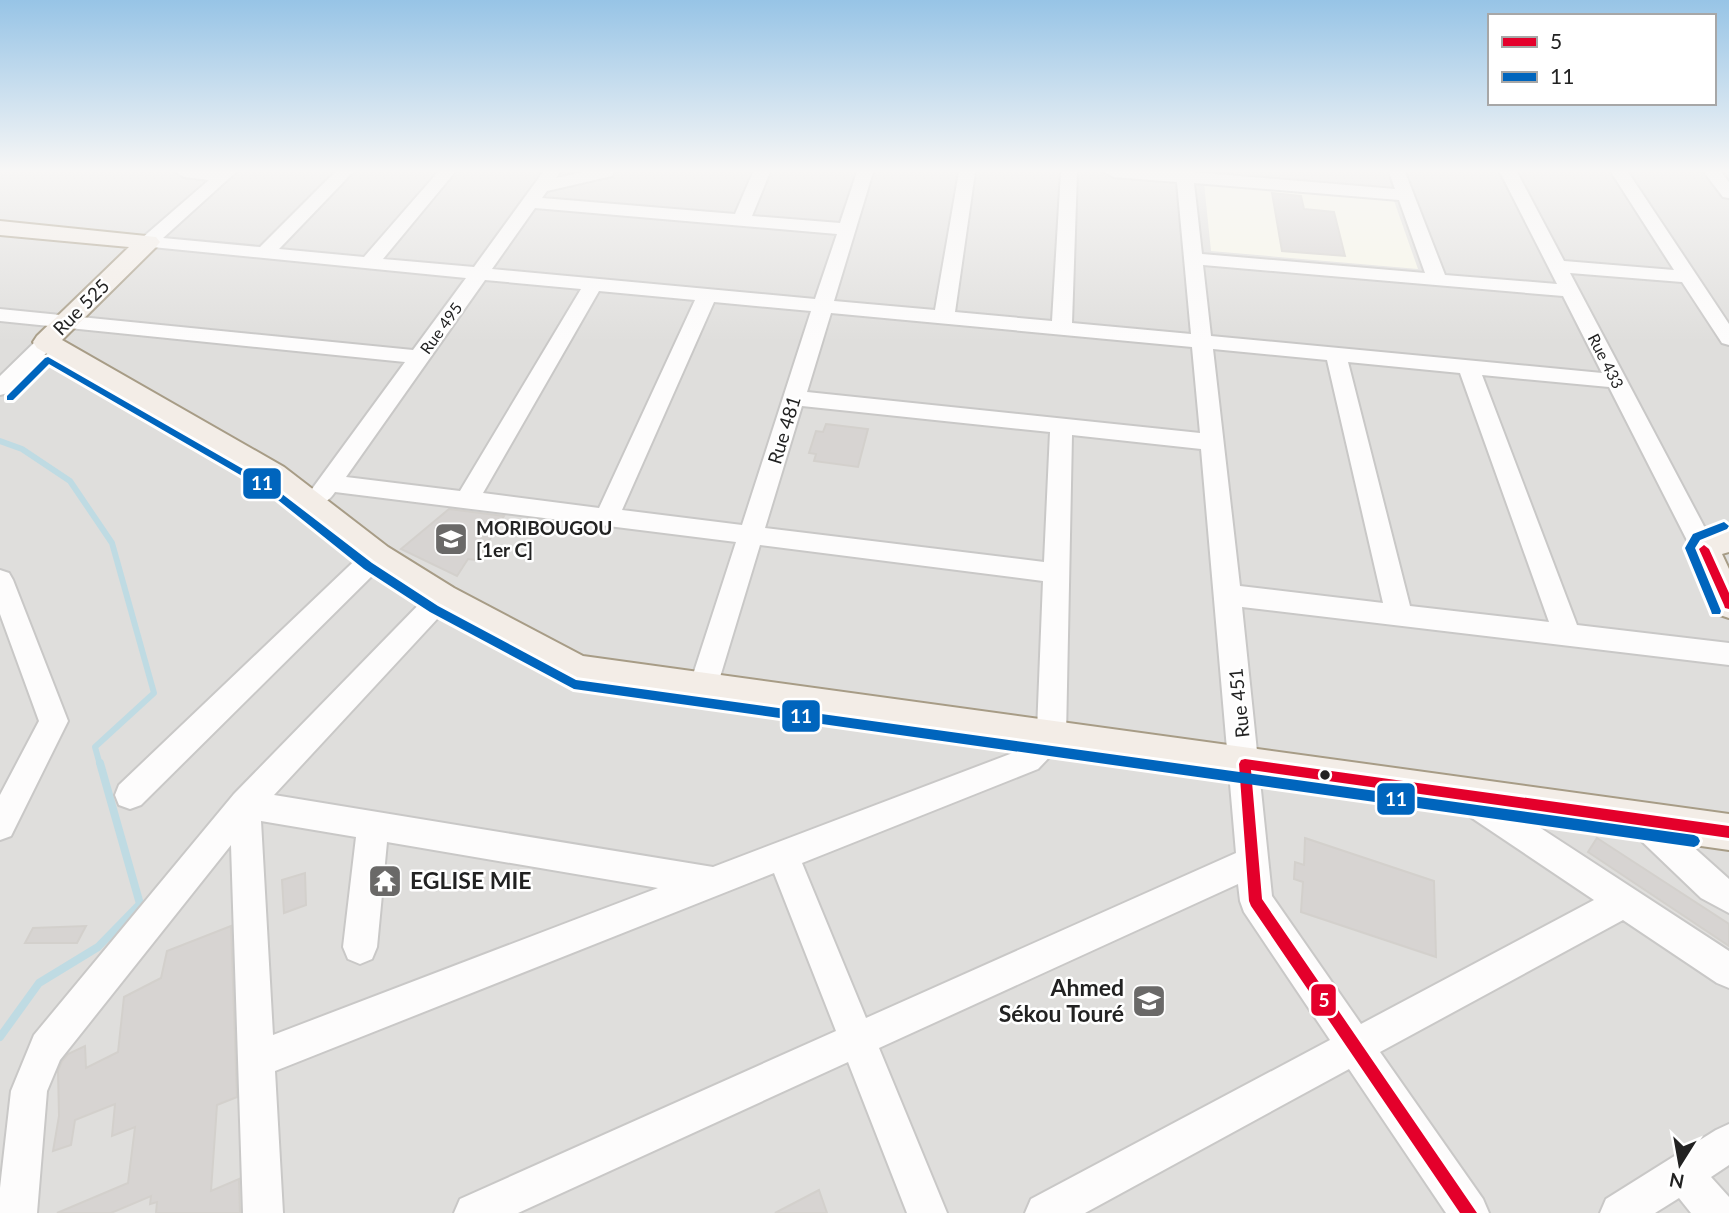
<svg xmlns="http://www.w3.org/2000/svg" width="1729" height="1213" viewBox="0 0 1729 1213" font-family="Lato,sans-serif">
<rect width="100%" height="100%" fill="#f0eeeb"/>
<path fill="#dfdedc" d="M0,172H1729V1213H0Z"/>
<path fill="#f8f7e8" d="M1204,183L1393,198L1418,269L1211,251Z"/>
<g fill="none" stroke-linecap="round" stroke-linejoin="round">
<path stroke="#bfdbe3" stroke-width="6" d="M0,441L22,449L70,481L112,543L154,693L95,747L100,765"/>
<path stroke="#bfdbe3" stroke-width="8" d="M0,1037L39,983L98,947L140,904L100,763"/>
</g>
<path fill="#d7d4d2" stroke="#d3d0cc" stroke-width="2" d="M1272,193L1301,196L1304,209L1334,212L1345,256L1282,251Z
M826,424L868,429L858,467L814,461L816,454L809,453L816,431L823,432Z
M449,509L504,516L477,560L468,559L457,576L401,549Z
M1305,838L1434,881L1436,957L1301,912L1303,882L1294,879L1295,862L1304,865Z
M1597,838L1729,924V946L1588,852Z
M305,873L306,905L284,913L282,880Z
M86,926L77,943H25L33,928Z
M231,926L237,1097L217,1105L211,1191L239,1179L240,1213H156L157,1202L150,1204L151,1196L111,1213H57L128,1183L135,1127L112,1136L115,1104L75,1120L71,1145L53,1151L59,1116L58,1071L62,1061L68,1054L85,1046L86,1068L118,1052L124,997L161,978L167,951Z
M819,1190L827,1213H775Z"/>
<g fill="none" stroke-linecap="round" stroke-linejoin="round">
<g stroke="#c9c8c7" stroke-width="4">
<path id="minor" d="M176,172H236L163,238L260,247L335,172H353L279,249L364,257L438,172H455L383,259L474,267L543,172H560L556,178L583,172H614L612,176L547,191L542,198L735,214L753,172H770L752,216L840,223L857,172H873L834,301L935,310L959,172H975L955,312L1052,321L1061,172H1077L1072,323L1191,334L1177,182L1113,177L1105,172H1192L1395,189L1389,172H1405L1445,275L1557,284L1500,172H1517L1564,261L1674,270L1611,172H1628L1729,324V345L1722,343L1682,282L1570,273L1716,549L1713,556L1704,558L1695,556L1609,387L1482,375L1577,625L1729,643V665L1242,607L1272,896L1361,1024L1594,900L1457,808L1453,798L1457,788L1468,784L1479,788L1729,951V988L1717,983L1623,920L1380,1052L1483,1199L1489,1213H1446L1349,1069L1085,1213H1025L1031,1199L1330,1040L1244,912L1240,901L1238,884L879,1048L947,1213H907L848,1062L518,1213H454L460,1199L836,1031L774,873L275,1071L283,1213H243L231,845L60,1060L47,1091L37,1213H0V1188L11,1091L34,1035L234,794L433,590L442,587L451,590L455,597L451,604L274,795L713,867L1018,751L1037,731L1043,581L760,545L717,687L713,695L703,699L693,695L689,687L736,542L335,492C328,502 323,505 312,501L308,495L312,489L405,362L0,321V309L413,350L466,278L142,246L139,242L142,238L209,180L184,177ZM1194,183L1399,200L1425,273L1202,254ZM535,208L837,234L815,299L492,269ZM1203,265L1563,296L1602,373L1211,336ZM485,280L581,289L460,491L346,477ZM599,291L695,300L599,508L483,493ZM714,302L811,311L742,525L622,510ZM831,313L1192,347L1200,433L807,392ZM1213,349L1327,360L1383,603L1240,586ZM1348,362L1460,373L1549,622L1410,606ZM802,406L1050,432L1044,562L765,528ZM1072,435L1201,449L1236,853L866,1018L802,863L1038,769L1061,745L1066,736ZM261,821L356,837L343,947L348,959L360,964L372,959L377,947L387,842L658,888L273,1035Z
M1704,172H1721L1729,182V198L1723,197Z
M46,336L53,338L56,342L53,346L8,393L0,395V376L39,338Z
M377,546L386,548L390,555L386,562L141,805L130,809L119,805L115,795L119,785L368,548Z
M0,570L9,573L13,580L68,721L11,836L0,840V795L39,721L0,614Z
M1641,806L1652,810L1729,879V913L1701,898L1630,830L1626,820L1630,810Z
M1729,1124V1165L1711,1177L1729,1197V1213H1691L1679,1198L1655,1213H1600L1606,1199L1716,1130Z"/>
</g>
<g stroke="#a79c86" stroke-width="4">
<path id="major" d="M0,221L156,237L160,242L156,247L62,340L284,467L388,547L454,588L583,656L1729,814V850L577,685L565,680L430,606L366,563L264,481L37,348L33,342L37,336L129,247L0,235Z
M1729,527V552L1722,554L1729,569V618L1717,614L1688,549L1693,541Z"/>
</g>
<use href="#minor" fill="#fdfcfc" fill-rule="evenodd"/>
<use href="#major" fill="#f3ede7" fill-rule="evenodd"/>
<g stroke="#fff" stroke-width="6">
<path id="bus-1" d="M1704,545L1709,549L1729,593V609L1725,608L1724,605L1699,549Z
M1245,759L1729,826V838L1251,770L1262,899L1477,1213H1460L1251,906L1249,901L1239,764L1241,760Z"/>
</g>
<g stroke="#fff" stroke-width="6">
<path id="bus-2" d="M48,357L269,484L372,563L438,606L576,680L1694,835L1698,837L1700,841L1698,845L1694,847L574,689L430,612L364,569L263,488L49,364L13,400H7V396L45,358Z
M1724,522L1729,526L1727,529L1700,540L1695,548L1721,611L1720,614H1712L1711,611L1685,548L1693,534Z"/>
</g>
<use href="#bus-1" fill="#e4002b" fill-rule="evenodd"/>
<use href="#bus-2" fill="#0065bd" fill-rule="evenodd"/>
</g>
<linearGradient id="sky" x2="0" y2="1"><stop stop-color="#97c4e6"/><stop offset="0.5" stop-color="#f8f7f6"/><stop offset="1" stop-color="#f8f7f6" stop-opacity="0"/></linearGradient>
<rect width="1729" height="342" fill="url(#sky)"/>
<defs>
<g id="school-square" transform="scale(1.75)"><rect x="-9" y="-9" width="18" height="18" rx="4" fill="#6a6968" stroke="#fff"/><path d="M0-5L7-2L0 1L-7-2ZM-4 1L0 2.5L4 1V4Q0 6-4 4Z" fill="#fff"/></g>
<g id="temple-square" transform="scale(1.75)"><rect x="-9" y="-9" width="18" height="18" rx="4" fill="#6a6968" stroke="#fff"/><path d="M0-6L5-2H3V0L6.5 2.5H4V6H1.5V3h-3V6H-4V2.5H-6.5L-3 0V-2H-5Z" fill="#fff"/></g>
</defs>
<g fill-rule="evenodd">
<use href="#school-square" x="451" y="539"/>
<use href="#temple-square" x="385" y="881"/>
<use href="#school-square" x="1149" y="1001"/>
</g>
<circle fill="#222" stroke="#fff" stroke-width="2.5" cx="1325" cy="775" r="6"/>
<g text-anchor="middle" stroke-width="5" stroke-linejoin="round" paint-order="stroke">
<g font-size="16" fill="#222" stroke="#fff">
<text transform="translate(441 328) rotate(-54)" y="6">Rue 495</text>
<text transform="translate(1606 361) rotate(63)" y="6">Rue 433</text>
</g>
<g font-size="19" fill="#222" stroke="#fff">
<text transform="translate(81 307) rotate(-45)" y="7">Rue 525</text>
<text transform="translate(784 430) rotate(-73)" y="7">Rue 481</text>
<text transform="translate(1239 703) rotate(-96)" y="7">Rue 451</text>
</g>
<g font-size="19" font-weight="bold" fill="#222" stroke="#fff" text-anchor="start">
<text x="476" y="535">MORIBOUGOU<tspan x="476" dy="22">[1er C]</tspan></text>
</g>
<g font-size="23" font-weight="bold" fill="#222" stroke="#fff" text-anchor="start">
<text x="410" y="889">EGLISE MIE</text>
<text x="1124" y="996" text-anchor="end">Ahmed<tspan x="1124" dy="26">Sékou Touré</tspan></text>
</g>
</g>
<g stroke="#fff" stroke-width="2.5">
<rect x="242" y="467" width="40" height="33" rx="7" fill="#0065bd"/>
<rect x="781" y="699" width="40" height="34" rx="7" fill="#0065bd"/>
<rect x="1376" y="782" width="40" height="34" rx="7" fill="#0065bd"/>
<rect x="1310" y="983" width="27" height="34" rx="7" fill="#e4002b"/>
</g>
<g font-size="19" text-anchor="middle" font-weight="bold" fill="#fff">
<text x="262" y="490">11</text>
<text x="801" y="723">11</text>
<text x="1396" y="806">11</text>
<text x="1324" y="1007">5</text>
</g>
<rect x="1488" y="14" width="228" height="91" fill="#ffffff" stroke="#a7a7a7" stroke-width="2"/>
<rect x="1502" y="37" width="35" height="10" fill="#e4002b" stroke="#a7a7a7" stroke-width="2"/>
<text x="1550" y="49" font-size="21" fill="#222222">5</text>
<rect x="1502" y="72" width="35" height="10" fill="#0065bd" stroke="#a7a7a7" stroke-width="2"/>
<text x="1550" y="84" font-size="21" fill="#222222">11</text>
<g transform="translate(1680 1164) rotate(191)" stroke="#ffffff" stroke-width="5" paint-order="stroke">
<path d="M0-5L12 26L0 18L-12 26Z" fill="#222222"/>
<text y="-10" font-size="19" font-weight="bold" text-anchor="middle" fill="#222222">N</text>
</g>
</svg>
